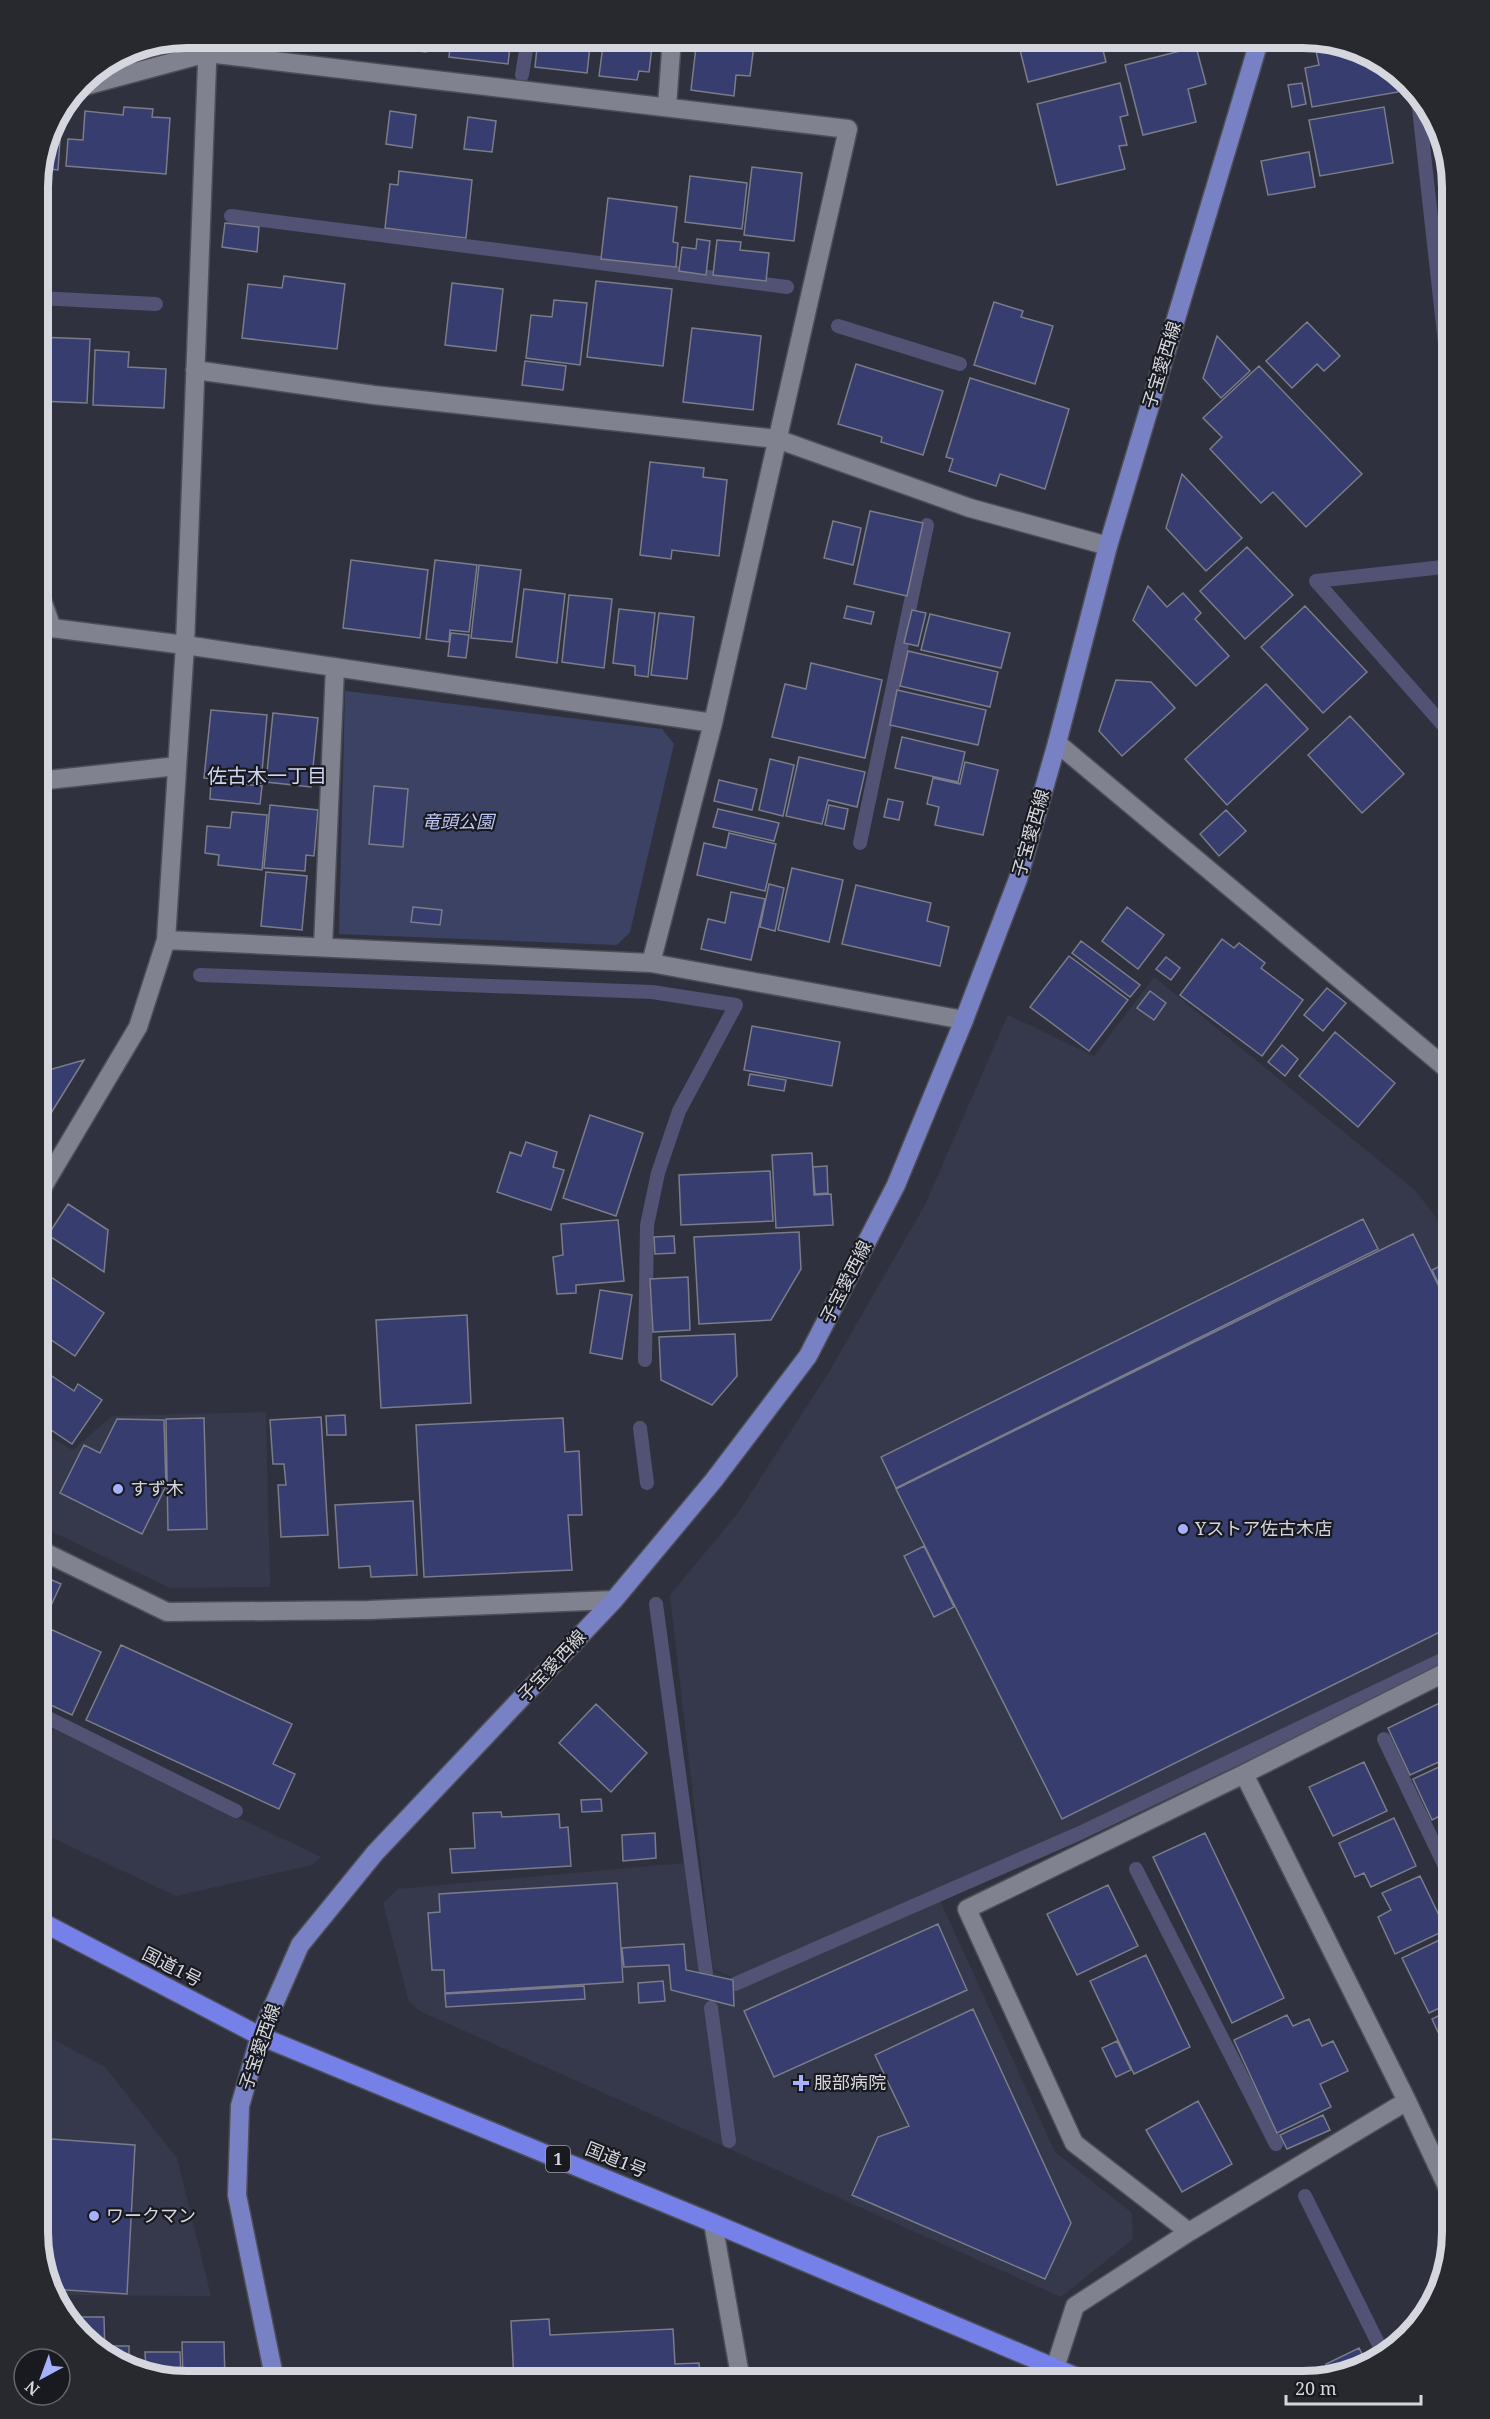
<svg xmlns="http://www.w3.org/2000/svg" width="1490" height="2419" viewBox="0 0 1490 2419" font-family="'Noto Serif','Noto Sans JP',serif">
<rect width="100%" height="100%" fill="#2f323e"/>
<path fill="#36394b" d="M1154,977L1415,1190L1452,1239V1652L1079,1830L735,1978L713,1969L670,1595L738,1513L829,1372L925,1205L1008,1015L1094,1056Z
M266,1412L270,1587L170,1588L38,1525V1431L73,1450L112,1416Z
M38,1722L321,1857L312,1865L176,1896L38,1831Z
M685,1863L701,1968L739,1981L938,1896L1055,2152L1132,2213L1133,2239L1061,2297L420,2011L409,2002L383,1903L398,1889Z
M45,2035L105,2067L177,2158L211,2296L52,2295L38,2232V2148Z"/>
<path fill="#3c4264" d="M345,691L662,729L674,744L630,932L617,945L339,934Z"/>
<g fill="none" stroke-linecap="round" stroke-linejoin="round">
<path stroke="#515274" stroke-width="14" d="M522,75L528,38
M1418,100L1452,406
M231,216L787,287
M38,298L156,304
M838,326L960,364
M1452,735L1316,581L1452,566
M860,843L927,525
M200,975L652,992L736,1005L679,1111L658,1173L647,1225L645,1360
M640,1428L647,1483
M656,1604L706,1973
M38,1713L236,1811
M1384,1739L1452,1881
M1136,1869L1276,2144
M735,1984L1080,1833L1452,1655
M711,2008L729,2141
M1305,2196L1383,2353"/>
</g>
<path fill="#373d6e" stroke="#7a7c8a" stroke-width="1.5" d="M378,38H427L426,52L377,46Z
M451,38H511L508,64L449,57Z
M538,38H591L587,73L535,67Z
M604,38H653L649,72L639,71L637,80L599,76Z
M697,38H755L750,76L736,75L734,96L691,90Z
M1032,38H1100L1106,62L1028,82L1019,46L1034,42Z
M1329,43L1386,63L1395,73L1398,92L1312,107L1305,68L1319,65L1315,46Z
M1196,47L1206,84L1188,89L1196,122L1143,135L1125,65Z
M1120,83L1128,115L1120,117L1127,145L1119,146L1125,169L1057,185L1037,104Z
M1302,83L1306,104L1292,107L1288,85Z
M124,107L153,109L152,117L170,118L166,174L66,166L68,139L83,140L85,111L123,115Z
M1384,107L1393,163L1320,176L1309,120Z
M390,111L416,115L412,148L386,144Z
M468,117L496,121L492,152L464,149Z
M47,139L60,140L58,170L40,168Z
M1309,152L1315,187L1268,195L1261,161Z
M752,167L802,173L794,241L744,235Z
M399,171L472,180L466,238L385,228L390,184L398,185Z
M690,176L747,183L742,229L685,222Z
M608,198L677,207L673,242L678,243L676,267L601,259Z
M225,223L259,227L257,252L222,247Z
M697,239L710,241L706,275L679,271L682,247L696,249Z
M717,240L741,242L740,250L769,253L766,281L713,275Z
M284,276L345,284L337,349L242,338L248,284L282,288Z
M596,281L672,289L663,366L587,357Z
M452,283L503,289L496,351L445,345Z
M554,300L587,303L580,365L526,358L531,315L552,317Z
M994,302L1023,311L1021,317L1053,326L1035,384L974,365Z
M1307,322L1340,356L1324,371L1317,364L1292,388L1266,361Z
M692,328L761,336L753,410L683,402Z
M1217,336L1250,371L1221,398L1203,378Z
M38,337L90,339L87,403L38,401Z
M95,350L129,352L128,367L166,369L164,408L93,405Z
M525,361L566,366L563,390L522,385Z
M856,364L943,391L923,455L881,442L882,437L838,424Z
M1259,366L1362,474L1306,527L1273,492L1261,503L1210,449L1222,437L1203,418Z
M970,378L1069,409L1045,489L1000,474L996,486L949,471L953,459L946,457Z
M650,462L704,468L703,477L727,480L719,556L672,550L671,559L640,555Z
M1182,474L1242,538L1206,571L1166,528Z
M870,511L923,523L907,596L854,584Z
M833,521L861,528L853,565L824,558Z
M1247,547L1293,595L1245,639L1200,591Z
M351,560L428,570L420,638L343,628Z
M435,560L477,565L469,632L450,630L449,642L426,639Z
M479,565L521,570L512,642L471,638Z
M1148,586L1167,607L1183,593L1201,613L1195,619L1229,656L1196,686L1133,620Z
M524,589L565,594L557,663L516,657Z
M569,595L612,599L604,668L562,662Z
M847,606L874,612L871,624L844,618Z
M1305,606L1367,672L1323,713L1261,647Z
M619,609L655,613L648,677L635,675V666L613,663Z
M912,610L926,613L918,646L904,643Z
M659,613L694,617L687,679L651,675Z
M930,614L1010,633L1001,668L921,650Z
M451,633L469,635L466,658L448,656Z
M908,651L998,672L990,707L900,686Z
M811,663L882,680L865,758L772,737L785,684L806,689Z
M1116,680L1151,682L1175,708L1122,756L1099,731Z
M1266,684L1308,729L1227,805L1185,759Z
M897,690L986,710L978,745L890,725Z
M211,710L267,715L261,783L204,778Z
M273,713L318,718L311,787L266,782Z
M1350,716L1404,774L1362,813L1308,755Z
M902,737L965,752L958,782L895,768Z
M799,757L865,772L857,807L828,800L822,824L786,816Z
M770,759L794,765L783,816L759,810Z
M965,762L998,770L983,835L935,825L939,807L927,804L933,778L960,784Z
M719,780L757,789L752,810L714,801Z
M211,781L262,786L260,804L210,799Z
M374,786L408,789L403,847L369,844Z
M888,799L903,802L899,820L884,817Z
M270,805L318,810L314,856L306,855L305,871L264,868Z
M829,805L848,809L844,829L825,825Z
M718,809L779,823L774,841L713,827Z
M1226,810L1246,831L1219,856L1200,834Z
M232,812L267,815L262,870L218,865L219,855L205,853L207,826L230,828Z
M729,833L776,844L765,891L697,875L704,843L726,848Z
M38,845L45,860L38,864Z
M792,868L843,880L829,942L778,930Z
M266,872L307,876L302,930L261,926Z
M769,884L784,888L775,931L760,927Z
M856,885L931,903L927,921L949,927L940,966L842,944Z
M731,892L765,899L751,960L701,949L708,919L725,923Z
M413,907L442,910L440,925L411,922Z
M1127,907L1164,935L1138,969L1102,941Z
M1222,939L1234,948L1239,943L1265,963L1261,968L1303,1000L1262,1056L1180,995Z
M1081,941L1140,985L1130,997L1072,953Z
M1069,956L1128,1000L1089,1051L1030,1007Z
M1166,957L1180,968L1171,980L1156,969Z
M1327,988L1346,1003L1323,1031L1304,1015Z
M1150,991L1166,1003L1154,1020L1137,1008Z
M752,1026L840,1042L832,1086L744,1070Z
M1335,1032L1395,1083L1358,1127L1299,1076Z
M1282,1045L1298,1059L1285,1076L1268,1062Z
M84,1060L38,1134V1073Z
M750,1074L786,1080L784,1091L748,1085Z
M590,1115L643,1133L616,1216L563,1198Z
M526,1142L557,1152L553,1167L564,1170L551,1210L497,1192L510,1152L521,1156Z
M812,1153L814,1195L831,1194L833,1225L776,1228L772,1155Z
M827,1166L828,1193L815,1194L813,1167Z
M770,1171L773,1221L681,1225L679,1175Z
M1452,1186V1228L1444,1216L1452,1211L1440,1194Z
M68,1204L108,1230L104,1272L48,1235Z
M1363,1219L1378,1249L896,1488L881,1457Z
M618,1220L624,1281L576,1285V1293L557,1294L553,1257L563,1255L561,1224Z
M799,1232L801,1269L771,1320L699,1324L694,1237Z
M1413,1234L1452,1313V1626L1062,1819L896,1489Z
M674,1236L675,1253L655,1254L654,1237Z
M1452,1260V1312L1432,1270Z
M45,1273L104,1313L75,1356L38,1331V1284Z
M688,1277L690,1330L653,1332L650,1279Z
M600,1290L632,1295L622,1359L590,1353Z
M467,1315L471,1403L381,1408L376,1320Z
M735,1334L737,1376L712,1405L661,1380L659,1337Z
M38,1340L46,1345L38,1357Z
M43,1370L74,1391L78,1384L102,1400L72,1444L38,1421V1378Z
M345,1415L346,1435H327L326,1416Z
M321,1417L328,1535L281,1537L278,1485H286L284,1464H273L270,1420Z
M204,1418L207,1529L168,1530L166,1419Z
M563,1418L565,1452L579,1451L582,1515H568L572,1570L424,1577L416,1425Z
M117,1419L164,1420L166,1486L142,1534L60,1493L84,1445L100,1453Z
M413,1501L417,1575L371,1577L370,1566L339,1568L335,1505Z
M924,1546L954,1607L934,1617L904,1556Z
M38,1574L61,1584L47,1614L38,1610Z
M50,1629L101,1652L72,1715L38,1699V1656Z
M121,1645L292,1724L273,1764L295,1774L279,1809L86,1720Z
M1452,1697V1756L1410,1775L1388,1728Z
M596,1704L647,1753L611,1792L559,1743Z
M38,1731L46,1735L38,1754Z
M1452,1761V1810L1432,1820L1413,1779Z
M1364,1762L1387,1811L1333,1836L1309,1787Z
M601,1799L602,1811L582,1812L581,1800Z
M501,1812L502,1817L559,1814L560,1828L568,1827L571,1866L452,1873L450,1849L475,1848L473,1813Z
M1394,1818L1416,1866L1371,1887L1364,1873L1355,1877L1339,1843Z
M655,1833L656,1858L623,1861L622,1835Z
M1205,1833L1284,1998L1232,2023L1153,1857Z
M1420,1876L1446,1930L1395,1954L1378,1917L1391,1910L1382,1893Z
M617,1883L623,1982L445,1993L444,1970H432L428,1913L440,1912L439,1894Z
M1108,1885L1138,1946L1077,1975L1047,1914Z
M938,1924L967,1990L774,2077L744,2011Z
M1452,1934V2002L1429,2013L1402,1958Z
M684,1944L686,1970L733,1980L734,2006L671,1990L669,1965L624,1967L622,1948Z
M1146,1955L1190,2047L1134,2074L1090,1981Z
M663,1981L665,2001L639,2003L638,1983Z
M584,1986L585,1999L446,2007L445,1994Z
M973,2009L1071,2223L1045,2279L852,2195L878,2137L909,2126L875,2055Z
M1452,2009V2062L1432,2019Z
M1287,2015L1293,2026L1309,2019L1322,2046L1333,2041L1348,2071L1320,2084L1331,2107L1277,2133L1234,2040Z
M1117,2041L1131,2070L1116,2077L1102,2048Z
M1198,2101L1232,2164L1182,2192L1146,2130Z
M1323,2115L1330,2130L1287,2149L1280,2135Z
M51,2139L135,2145L127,2294L51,2289L44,2260Z
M70,2317H104L105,2357L104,2356Z
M549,2319L550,2335L673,2329L675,2364L699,2363L700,2381H514L511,2321Z
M182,2342H224L225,2381H183Z
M111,2346H129V2365L111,2359Z
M1359,2348L1368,2366L1331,2375L1326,2364Z
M145,2352H180L181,2381L146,2370Z"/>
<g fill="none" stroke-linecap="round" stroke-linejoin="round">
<g stroke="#4d4f58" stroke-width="21">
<path id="minor" d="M77,88L207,53L848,129L713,723L651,963
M667,106L672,38
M195,370L374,395L777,439L970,508L1108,546
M38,589L52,628L185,645L713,723
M1057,743L1452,1073
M38,781L177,766
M166,940L651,963L964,1020
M323,947L335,667
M38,1195L138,1027L166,940L185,645L208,38
M38,1549L167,1612L369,1610L614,1600
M1407,2101L1452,2197
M713,2223L741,2381
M1189,2232L1074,2143L967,1909L1244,1774
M1055,2368L1075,2306L1189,2232L1407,2101L1244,1774L1452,1669"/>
</g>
<g stroke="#4d4f58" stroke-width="21">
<path id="major" d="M275,2381L237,2195L240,2106L260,2036L300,1945L375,1853L614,1600L714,1480L808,1356L896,1185L964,1020L1018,879L1057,743L1108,546L1260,38"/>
</g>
<g stroke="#4d4f58" stroke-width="21">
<path id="highway" d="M38,1920L260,2036L713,2223L1086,2381"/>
</g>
<use href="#minor" stroke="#808290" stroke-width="18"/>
<use href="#major" stroke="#7981c5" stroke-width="18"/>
<use href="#highway" stroke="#7581e9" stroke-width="18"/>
</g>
<g fill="#a5b1fc" stroke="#191a1f" stroke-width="2">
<circle cx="118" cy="1489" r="6"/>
<circle cx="1183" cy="1529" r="6"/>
<path d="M798 2074h6v6h6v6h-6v6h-6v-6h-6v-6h6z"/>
<circle cx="94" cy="2216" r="6"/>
</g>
<g text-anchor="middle" stroke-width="4.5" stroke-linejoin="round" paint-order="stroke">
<rect fill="#191a1f" stroke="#9d9ea5" stroke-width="1.5" x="546" y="2146" width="24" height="26" rx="4.5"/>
<g font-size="16" font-weight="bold" fill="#d5d6de">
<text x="558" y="2165">1</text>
</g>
<g font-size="18" fill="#d5d6de" stroke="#191a1f">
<text transform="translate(1162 365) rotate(-73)" y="6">子宝愛西線</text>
<text transform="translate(1031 833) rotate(-74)" y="6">子宝愛西線</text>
<text transform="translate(846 1282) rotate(-63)" y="6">子宝愛西線</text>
<text transform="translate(552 1666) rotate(-47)" y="6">子宝愛西線</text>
<text transform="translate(172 1967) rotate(27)" y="6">国道1号</text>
<text transform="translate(260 2047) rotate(-71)" y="6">子宝愛西線</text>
<text transform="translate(616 2160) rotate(22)" y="6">国道1号</text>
</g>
<g font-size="18" font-style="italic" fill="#bdc6f6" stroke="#191a1f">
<text x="458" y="828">竜頭公園</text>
</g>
<g font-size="18" fill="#d5d6de" stroke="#191a1f" text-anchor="start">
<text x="130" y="1495">すず木</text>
<text x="1195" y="1535">Yストア佐古木店</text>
<text x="814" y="2089">服部病院</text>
<text x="106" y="2222">ワークマン</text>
</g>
<g font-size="20" fill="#d0d6f2" stroke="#191a1f">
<text x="267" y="783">佐古木一丁目</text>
</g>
</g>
<path d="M0 0H1490V2419H0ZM187 48H1303A139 139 0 0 1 1442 187V2232A139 139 0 0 1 1303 2371H187A139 139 0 0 1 48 2232V187A139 139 0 0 1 187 48Z" fill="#28292e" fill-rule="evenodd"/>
<path fill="none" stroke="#d5d6de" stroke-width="8" d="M187 48H1303A139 139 0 0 1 1442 187V2232A139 139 0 0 1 1303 2371H187A139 139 0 0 1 48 2232V187A139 139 0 0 1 187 48Z"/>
<g transform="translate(42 2377) rotate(221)"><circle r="28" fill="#191a1f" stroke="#64656b" stroke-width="1.5"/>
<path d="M0-4.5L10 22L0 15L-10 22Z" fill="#a5b1fc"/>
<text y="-9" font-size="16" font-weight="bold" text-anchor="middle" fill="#d5d6de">N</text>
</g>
<path d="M1286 2395v9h135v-9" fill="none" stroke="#d5d6de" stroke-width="3"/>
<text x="1295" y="2395" font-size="18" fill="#d5d6de" stroke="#191a1f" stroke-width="4.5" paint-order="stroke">20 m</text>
</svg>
